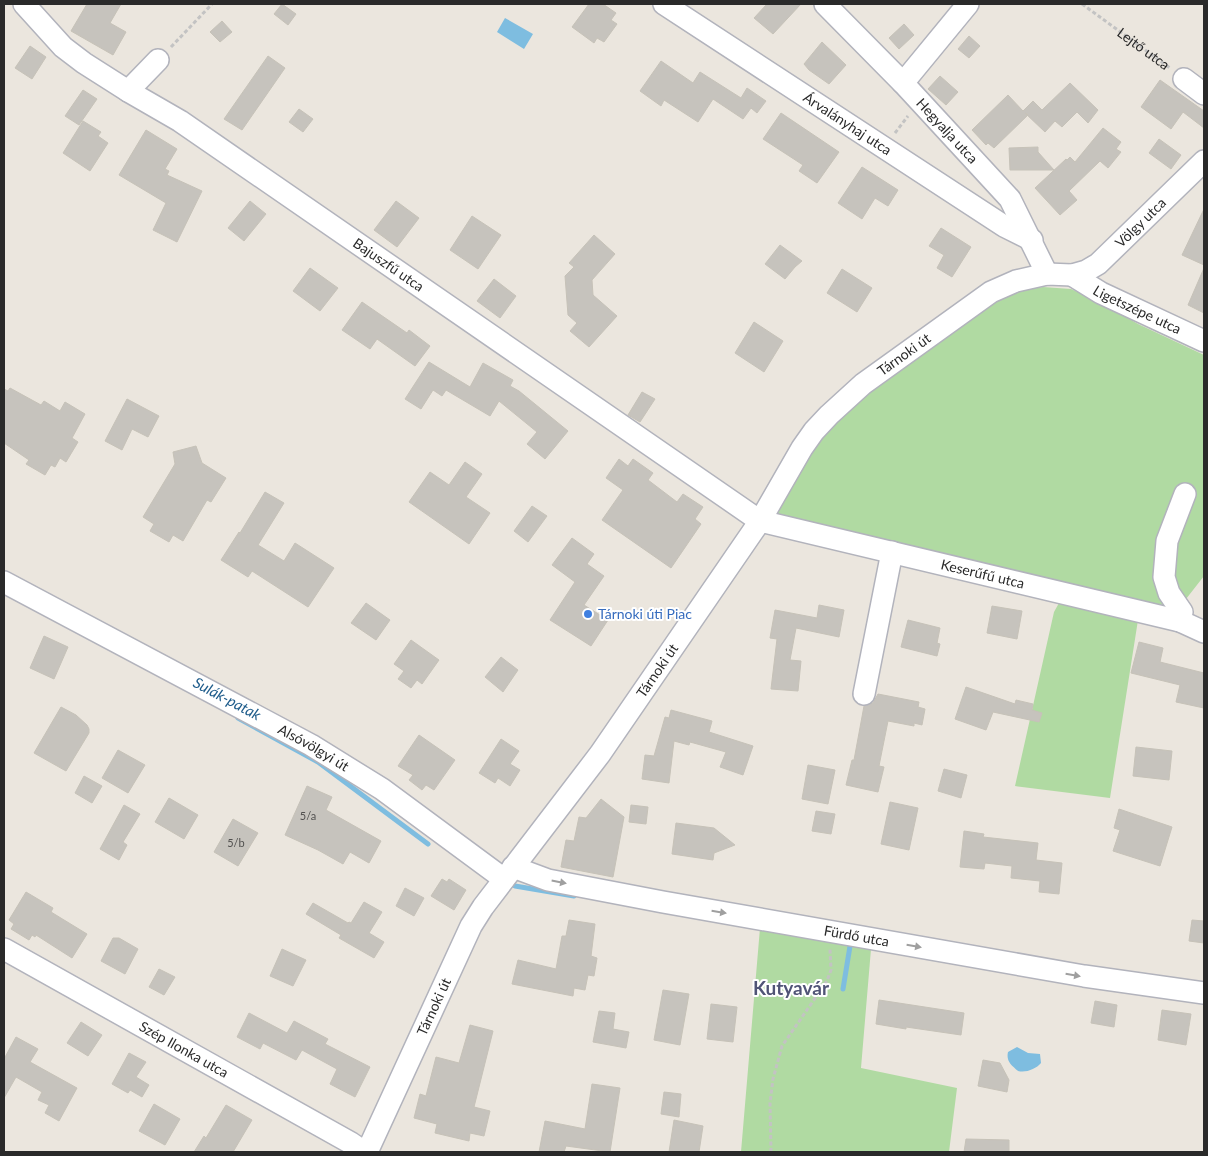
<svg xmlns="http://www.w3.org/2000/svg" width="1208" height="1156" viewBox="0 0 1208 1156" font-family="Lato,sans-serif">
<rect width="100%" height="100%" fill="#ebe6de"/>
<path fill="#b0daa2" d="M1043,287L1071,289L1102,303L1138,324L1204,355V576L1186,599L1171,611L779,515L777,511L813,449L830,426L881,380L999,300L1020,291Z
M1059,603L1138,620L1110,798L1015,786L1054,612Z
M760,928L871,949L861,1068L957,1088L949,1152H741Z"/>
<path fill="#7ebde0" d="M505,18L533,34L524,49L497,32Z
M1017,1047L1028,1053L1040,1054L1041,1063C1036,1069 1026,1073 1018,1071C1011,1065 1006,1061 1008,1052Z"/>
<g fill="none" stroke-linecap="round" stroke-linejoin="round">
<path stroke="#7ebde0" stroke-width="5" d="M238,718L318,762L428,844
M515,886L574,896
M843,989L851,940"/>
</g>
<path fill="#c6c3bd" stroke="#c6c2b8" d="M87,4H121L110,23L126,32L113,55L71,31Z
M282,4L296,14L288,25L274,14Z
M589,4H603L616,13L611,20L617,24L604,42L597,38L594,43L572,27Z
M767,4H801L773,34L754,18Z
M222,21L232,32L220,42L210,32Z
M904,24L914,35L899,49L889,38Z
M969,36L980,46L969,58L958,49Z
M822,42L846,65L829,84L809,70L804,64Z
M30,46L46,57L32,79L15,68Z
M268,56L285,68L242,130L224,119Z
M661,61L693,83L700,72L741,98L747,88L766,101L757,113L751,108L743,119L713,99L698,122L664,100L661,106L640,91Z
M940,76L958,92L946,105L928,89Z
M1160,80L1204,111V128L1183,112L1171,129L1141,107Z
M1070,83L1098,110L1088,123L1077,112L1062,127L1055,121L1045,132L1025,113L1028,115L994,148L988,143L986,145L972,130L1008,95L1023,111L1033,101L1042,110Z
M83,90L97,99L79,125L65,116Z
M299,109L313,119L303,132L289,122Z
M781,113L839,152L817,183L799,171L803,165L763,139Z
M83,121L101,132L98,136L108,143L90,171L63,153Z
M1103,128L1121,142L1116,149L1121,152L1108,168L1100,161L1069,191L1077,200L1060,215L1035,188L1066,159L1067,160L1070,157L1075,162Z
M146,130L177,149L165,169L169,171L167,175L202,191L177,242L153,230L166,203L119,175Z
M1159,139L1181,155L1171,169L1149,153Z
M1038,147V152L1054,170H1010L1009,148Z
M862,167L898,190L888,206L875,198L862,219L838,203Z
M250,201L266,214L244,241L228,228Z
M396,201L419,218L397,247L374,230Z
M1204,209V265L1182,255Z
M472,216L501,235L478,269L450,250Z
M941,228L971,247L952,277L937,268L944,255L929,246Z
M594,235L615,254L592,280L593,295L617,316L589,347L570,331L577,323L568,315L565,276L574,267L569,263Z
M780,245L802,261L795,267L785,279L765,264Z
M310,268L338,288L320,311L293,291Z
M1204,268V313L1188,305Z
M842,269L872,288L857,312L827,293Z
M494,279L516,296L500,318L477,301Z
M362,302L407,333L409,330L430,346L415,366L377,339L370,349L342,330Z
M754,322L783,341L764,372L735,353Z
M429,362L470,387L483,363L513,380L510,386L519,391L568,431L545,459L527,444L537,432L499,401L490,416L446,390L442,396L433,390L421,409L405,399Z
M10,388L41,405L44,401L60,411L65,402L85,414L72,438L78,442L66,462L60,458L55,467L51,465L45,475L26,464L29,460L4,443V389L8,391Z
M642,392L655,399L640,422L628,415Z
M127,399L159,416L148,437L132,429L122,450L105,441Z
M196,446L202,463L226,478L211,502L207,500L183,541L173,535L169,542L150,531L154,524L143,517L175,464L173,452Z
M619,459L628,466L633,459L653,473L648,480L677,502L683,494L703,507L695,519L701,524L671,568L602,520L623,490L606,478Z
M465,462L482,474L466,497L490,513L469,544L409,502L430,472L449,485Z
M265,492L284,503L258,545L284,561L295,543L334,568L308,607L252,571L248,577L221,560L239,532L240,533Z
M532,506L547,516L528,542L514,531Z
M572,538L594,554L587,564L604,576L584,605L608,620L591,646L550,620L575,582L552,565Z
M366,603L390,620L376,640L351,623Z
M819,605L844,610L839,637L796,628L790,660L801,661L798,691L771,689L777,639L770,638L775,610L817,618Z
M992,606L1022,611L1017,639L987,633Z
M908,620L940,628L937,643L940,644L937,656L901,647Z
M44,636L68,647L54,679L30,668Z
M411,640L439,660L422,684L417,680L411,688L398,679L404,671L394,664Z
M1139,642L1163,648L1160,662L1204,673V708L1176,702L1180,685L1131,673Z
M501,657L518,670L503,692L485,677Z
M966,687L1015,704L1016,700L1033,704L1032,710L1042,713L1039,722L993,712L986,730L955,719Z
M878,694L919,702L918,707L925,709L922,725L914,723V726L888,721L879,766L884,767L878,792L846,785L852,760H854L864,706L873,703Z
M61,707L76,715L87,725L89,729V733L66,771L34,753Z
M671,710L712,721L709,732L753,746L743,775L720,767L726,752L690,742L689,745L674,741L669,783L642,779L645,755L654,756L665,717L669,718Z
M419,735L455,760L434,790L426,785L422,790L409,780L413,775L398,766Z
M501,739L519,751L510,764L520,770L510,786L498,778L495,783L479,773Z
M1136,747L1172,751L1169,780L1133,776Z
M118,750L145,765L128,793L102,778Z
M808,765L835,770L828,804L802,799Z
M944,769L967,775L961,798L938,791Z
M84,776L102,786L92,803L75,793Z
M307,786L332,797L326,810L381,841L369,863L350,852L343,864L318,850L285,835Z
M169,798L198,815L184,839L155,822Z
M601,799L624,817L613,877L561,867L566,840L574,841L579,817L586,818Z
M890,802L918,808L909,850L881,844Z
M124,805L140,814L123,842L127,845L119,860L100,849Z
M631,805L648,807L646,824L629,822Z
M1119,809L1172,827L1160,866L1113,851L1120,830L1114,828Z
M816,811L835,814L831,834L812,831Z
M233,819L258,833L238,866L214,852Z
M676,823L714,828L735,845L714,853L713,860L672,854Z
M964,831L984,834L983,837L1038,843L1036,860L1062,863L1059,894L1039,892L1040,881L1011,878L1012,866L985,863L984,869L960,867Z
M442,879L447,882L449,879L466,890L454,910L431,896Z
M405,888L424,898L414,916L396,906Z
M26,892L53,908L51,912L87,934L72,958L36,935L35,937L32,935L29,940L11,929L14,924L9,920Z
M364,902L382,912L369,933L384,942L374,958L339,938L341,935L306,914L313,903L348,923L349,922L351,923Z
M569,920L595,924L591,956L597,958L594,976L588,975L585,990L574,988L573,996L512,984L518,960L556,969L562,936H566Z
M1192,920L1204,921V943L1189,941Z
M113,938H119L138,949L125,974L101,961Z
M282,949L306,960L293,986L270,976Z
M159,969L175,977L164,995L149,987Z
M663,990L689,994L680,1045L654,1040Z
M879,1000L964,1013L961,1035L906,1027V1029L876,1024Z
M1095,1001L1117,1005L1114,1027L1091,1023Z
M711,1004L737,1007L733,1042L707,1039Z
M1162,1010L1191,1014L1186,1045L1158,1040Z
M599,1011L615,1013L613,1029L629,1032L626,1048L593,1042Z
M249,1013L287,1033L294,1021L328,1039L325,1044L370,1067L355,1097L330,1084L337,1069L302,1050L296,1060L263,1043L260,1049L237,1037Z
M81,1022L102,1035L88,1056L67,1043Z
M470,1025L493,1031L474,1107L490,1111L484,1136L470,1133L469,1141L435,1133L437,1124L414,1118L420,1094L426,1096L436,1057L459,1063Z
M16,1037L38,1049L30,1062L77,1088L59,1121L45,1113L49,1105L38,1100L42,1092L16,1077L4,1098V1059Z
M129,1053L146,1062L136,1077L149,1085L142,1097L130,1090L128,1093L112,1084Z
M983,1060L1000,1063L1009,1080L1007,1092L978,1086Z
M592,1084L620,1088L610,1152L566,1146L564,1152H539L545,1121L585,1129Z
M664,1092L681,1094L679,1117L661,1114Z
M154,1104L180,1119L165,1145L139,1131Z
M226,1105L252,1120L233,1152H194L204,1136L206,1138Z
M674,1120L703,1126L699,1152H669Z
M966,1139L1009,1140V1152H964Z"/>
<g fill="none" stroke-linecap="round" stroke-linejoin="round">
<g stroke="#b2b3bc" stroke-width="24">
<g id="minor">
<path id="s2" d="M24,4L63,47L84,63L128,91L180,121L760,521L1180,621L1204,632"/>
<path id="s3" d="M664,4L1004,226L1032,240"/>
<path id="s4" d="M825,4L903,83L1010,199L1047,274"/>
<path d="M1184,79L1204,94"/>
<path d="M903,83L968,4"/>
<path d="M128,91L158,60"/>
<path id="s5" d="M1072,275L1101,293L1204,341"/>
<path id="s6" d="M4,582L311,745L382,789L504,879"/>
<path d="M1180,621L1182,612L1169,593L1164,577L1167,541L1185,494"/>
<path d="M864,694L892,552"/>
<path id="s7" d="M513,867L548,880L663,902L1084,976L1204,993"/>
<path id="s8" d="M4,949L351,1143L364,1152"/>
<path id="s9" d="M367,1152L471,926L483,907L600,754L760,521L802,448L814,431L829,415L863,384L991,292L1016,281L1047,274L1072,275L1086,271L1098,264L1204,161"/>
</g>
</g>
<g stroke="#c3c3c3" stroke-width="3" stroke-dasharray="4 2.5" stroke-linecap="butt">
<path id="s1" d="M1082,4L1170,68"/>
<path d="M171,47L212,4"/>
<path d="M895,133L908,116"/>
<path d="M771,1152L770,1103L773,1079L782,1046L827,981L831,970L830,949"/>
</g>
<use href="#minor" stroke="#fff" stroke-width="21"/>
</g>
<defs><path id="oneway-solid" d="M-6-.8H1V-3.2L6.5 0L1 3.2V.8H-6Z" transform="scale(1.25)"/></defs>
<g fill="#9f9f9f">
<use href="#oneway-solid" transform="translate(559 882) rotate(11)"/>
<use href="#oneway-solid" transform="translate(719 912) rotate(9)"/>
<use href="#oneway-solid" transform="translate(914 946) rotate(10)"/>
<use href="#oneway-solid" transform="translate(1073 975) rotate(10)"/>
</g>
<circle fill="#3f7fe0" stroke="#fff" stroke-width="2" cx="588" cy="614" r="5"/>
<g text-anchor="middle" stroke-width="4" stroke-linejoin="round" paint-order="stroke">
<g font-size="11" fill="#51504f">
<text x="308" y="820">5/a</text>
<text x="236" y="847">5/b</text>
</g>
<g font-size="14" fill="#2a2a2a" stroke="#fff">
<text dy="5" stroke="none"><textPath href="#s1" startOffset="76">Lejtő utca</textPath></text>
<text dy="5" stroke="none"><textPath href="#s3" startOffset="219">Árvalányhaj utca</textPath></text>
<text dy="5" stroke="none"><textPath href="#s4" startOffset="176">Hegyalja utca</textPath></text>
<text dy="5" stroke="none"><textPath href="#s9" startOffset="1249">Völgy utca</textPath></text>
<text dy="5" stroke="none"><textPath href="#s2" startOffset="450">Bajuszfű utca</textPath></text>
<text dy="5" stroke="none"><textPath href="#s5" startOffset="74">Ligetszépe utca</textPath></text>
<text dy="5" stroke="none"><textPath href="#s9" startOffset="970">Tárnoki út</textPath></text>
<text dy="5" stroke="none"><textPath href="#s2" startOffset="1130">Keserűfű utca</textPath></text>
<text dy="5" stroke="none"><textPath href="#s9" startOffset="565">Tárnoki út</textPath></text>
<text dy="5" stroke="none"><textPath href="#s6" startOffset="351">Alsóvölgyi út</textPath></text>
<text dy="5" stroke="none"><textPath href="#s7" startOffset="351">Fürdő utca</textPath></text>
<text dy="5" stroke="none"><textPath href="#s9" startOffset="160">Tárnoki út</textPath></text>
<text dy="5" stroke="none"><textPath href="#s8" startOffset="206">Szép Ilonka utca</textPath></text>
</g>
<g font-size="14" fill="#366cbe" stroke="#fff" text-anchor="start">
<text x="598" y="619">Tárnoki úti Piac</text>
</g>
<g font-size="15" font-style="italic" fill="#1e5c8b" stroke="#fff">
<text transform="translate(227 699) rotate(28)" y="5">Sulák-patak</text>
</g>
<g font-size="19" font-weight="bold" fill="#505476" stroke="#fff">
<text x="791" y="995">Kutyavár</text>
</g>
</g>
<rect width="1208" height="1156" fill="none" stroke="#2a2a2a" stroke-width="10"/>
</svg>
